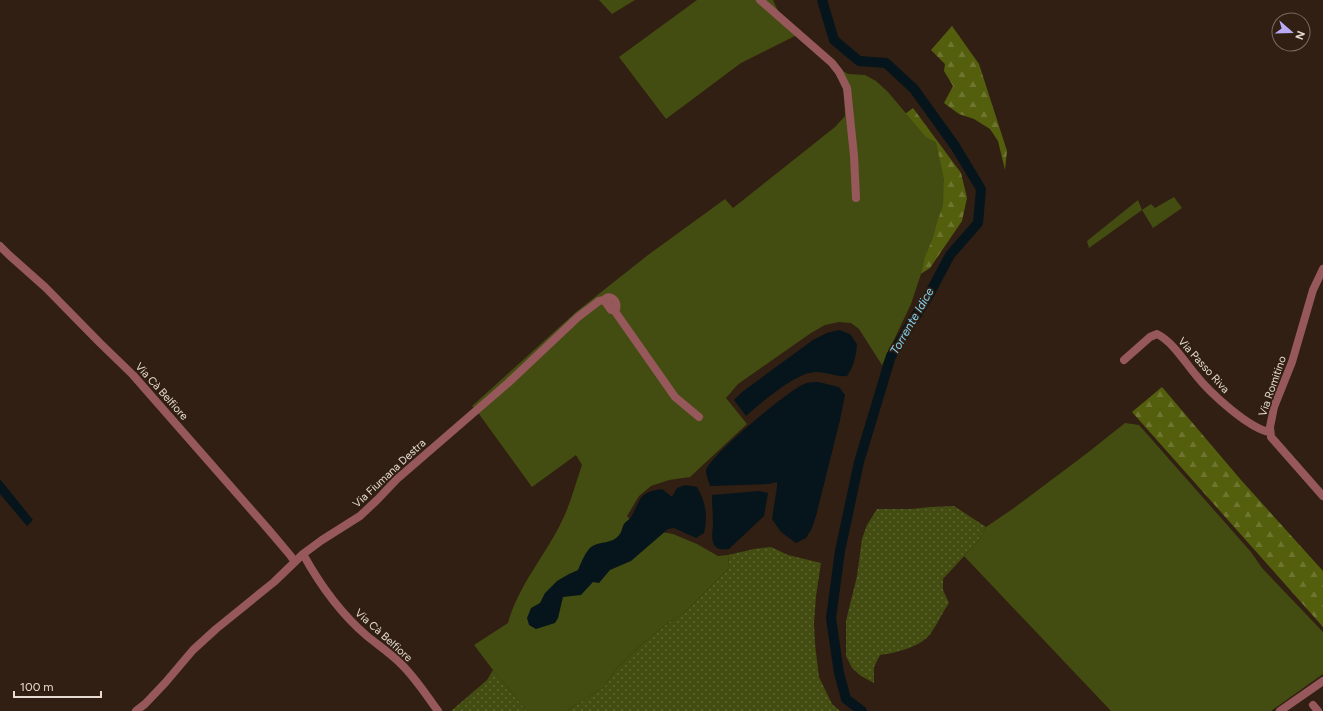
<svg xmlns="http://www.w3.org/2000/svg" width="1323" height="711" viewBox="0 0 1323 711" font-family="Figtree,sans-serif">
<defs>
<pattern id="grass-dots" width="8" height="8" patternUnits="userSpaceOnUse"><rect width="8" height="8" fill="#444d11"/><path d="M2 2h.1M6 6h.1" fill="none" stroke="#5f6633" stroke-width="1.8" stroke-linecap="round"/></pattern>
<pattern id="forest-firs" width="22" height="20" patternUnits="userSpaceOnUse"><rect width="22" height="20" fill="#545f0e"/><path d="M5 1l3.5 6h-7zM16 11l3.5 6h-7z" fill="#6d7530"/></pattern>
</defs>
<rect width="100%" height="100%" fill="#301f12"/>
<path fill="url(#grass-dots)" d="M954,506L986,527L979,540L943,579V590L949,603C942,613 938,623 931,633C921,647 896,653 880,655L874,667V683L861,676L852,668L846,656V621L857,576L862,539L867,525L877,509H911L930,507Z
M771,547L788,555L821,563L816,596L814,623L815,644L817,661L819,677L832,704L840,711H566L604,687L615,670L644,642L668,623L685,612L729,568L728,555L754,549Z
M493,670L527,711H451L487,680Z"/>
<path fill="url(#forest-firs)" d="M952,26L979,64L1007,151L1005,170L998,141L990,129L974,119L959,114L944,103L953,86L944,71L945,64L931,50Z
M913,108L961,173L967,198L962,221L930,268L899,288L863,146Z
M1162,387L1241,480L1323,571V627L1132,412Z"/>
<path fill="#444d11" d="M599,0H635L612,14Z
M697,0H773L778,11L799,34L741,63L666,119L619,57Z
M838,68L848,74L865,75L876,81L888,92L926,137L936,142L944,179L943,206L937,222L933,238L925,257L922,271L911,304L882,365L859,329L851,323L839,322L825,325L811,333L738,384L726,398L747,424L690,477L669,480L651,486L639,496L627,516L638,529L649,530L673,534L697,544L718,556L728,555L729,568L685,612L668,623L644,642L615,670L604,687L566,711H527L493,670L474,645L508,623C518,587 543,558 560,525C570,506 575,485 582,465L576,455L532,487L479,414L472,406L576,312L648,255L725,199L733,208L835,127L845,116L844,91L837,74Z
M1174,197L1182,208L1153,228L1142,210L1089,248L1087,241L1138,200L1142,210L1151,204L1155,208Z
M1125,423L1139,425L1251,552L1262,568L1323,632V674L1271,711H1111L964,556L979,540L986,527L1014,508L1086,454Z"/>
<path fill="#06151b" d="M839,330L850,334L857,344C856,356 854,366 847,376C836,377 827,372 816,372C796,372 761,403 746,416L734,400L742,392L813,340L827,333Z
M818,382L839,387L845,395L840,420L816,516L812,528L806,538L796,543L781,532L772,519L777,487V482L769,484L710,486C709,482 706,475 706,471C708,457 787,392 802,385C807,382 813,382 818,382Z
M0,479L33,520L27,526L0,494Z
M685,485L697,487C706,502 708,517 704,533L696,538L674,528L668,529L631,561L610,570L599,583L593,582L581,595L563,597L558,618L555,623L536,629L529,625L527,618L531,608L540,603L545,593L557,581L569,574L578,570C581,563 584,555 589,549C597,540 612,545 619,535C622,532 622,527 624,524C626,521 629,520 631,517C642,499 637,493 662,489L672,497L677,488Z
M759,491L768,493L764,516L729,549C709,552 712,538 713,524C713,514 712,505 712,495Z"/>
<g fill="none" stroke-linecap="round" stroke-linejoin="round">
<path stroke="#06151b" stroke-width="10" d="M822,0L834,40L859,61L886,63L914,89L955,146L981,189L978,223L950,255L930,293L891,356L859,462L840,551L831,618L839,673L846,699L862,711"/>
<path stroke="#97585c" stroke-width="8" d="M760,0L832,63L839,72L847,88L854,156L856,198
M0,246L9,255L45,287L100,343L133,375L268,529L290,555L295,562
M1323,269L1313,290L1292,362L1274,407L1270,427L1271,437L1323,496
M614,310L675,397L699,417
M1124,360L1150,337L1157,334C1173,342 1184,361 1195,374C1209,392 1249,429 1270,432
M303,554C320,585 340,613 367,636C378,645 390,653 400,663C415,677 426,695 438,711
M1313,705L1318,711
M136,711L145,704L165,683L193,650L216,629L274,582L303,554L322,540L360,516L377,500L397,479L508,383L578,317L599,301L604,300L611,310H614L616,309C618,301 610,293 604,300
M1280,711L1323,681"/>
</g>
<g text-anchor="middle" stroke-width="3.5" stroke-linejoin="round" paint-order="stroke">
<g font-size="11" fill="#e6dad1" stroke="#301f12">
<text transform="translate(1204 365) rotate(48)" y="4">Via Passo Riva</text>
<text transform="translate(1272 386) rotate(-71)" y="4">Via Romitino</text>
<text transform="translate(162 391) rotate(48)" y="4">Via Cà Belfiore</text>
<text transform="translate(389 473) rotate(-43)" y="4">Via Fiumana Destra</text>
<text transform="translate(384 635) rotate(42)" y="4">Via Cà Belfiore</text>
</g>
<g font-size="12" font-style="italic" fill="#80d4f4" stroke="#301f12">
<text transform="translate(912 321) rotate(-60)" y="4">Torrente Idice</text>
</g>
</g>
<g transform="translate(1291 32) rotate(110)"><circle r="19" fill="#301f12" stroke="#796a5e"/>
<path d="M0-3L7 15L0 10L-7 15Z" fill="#baaaf6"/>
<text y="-6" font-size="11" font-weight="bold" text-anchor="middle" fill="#e6dad1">N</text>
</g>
<path d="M14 691v6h87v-6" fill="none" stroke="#e6dad1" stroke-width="2"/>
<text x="20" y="691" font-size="12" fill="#e6dad1" stroke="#301f12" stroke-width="3" paint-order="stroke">100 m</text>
</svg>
